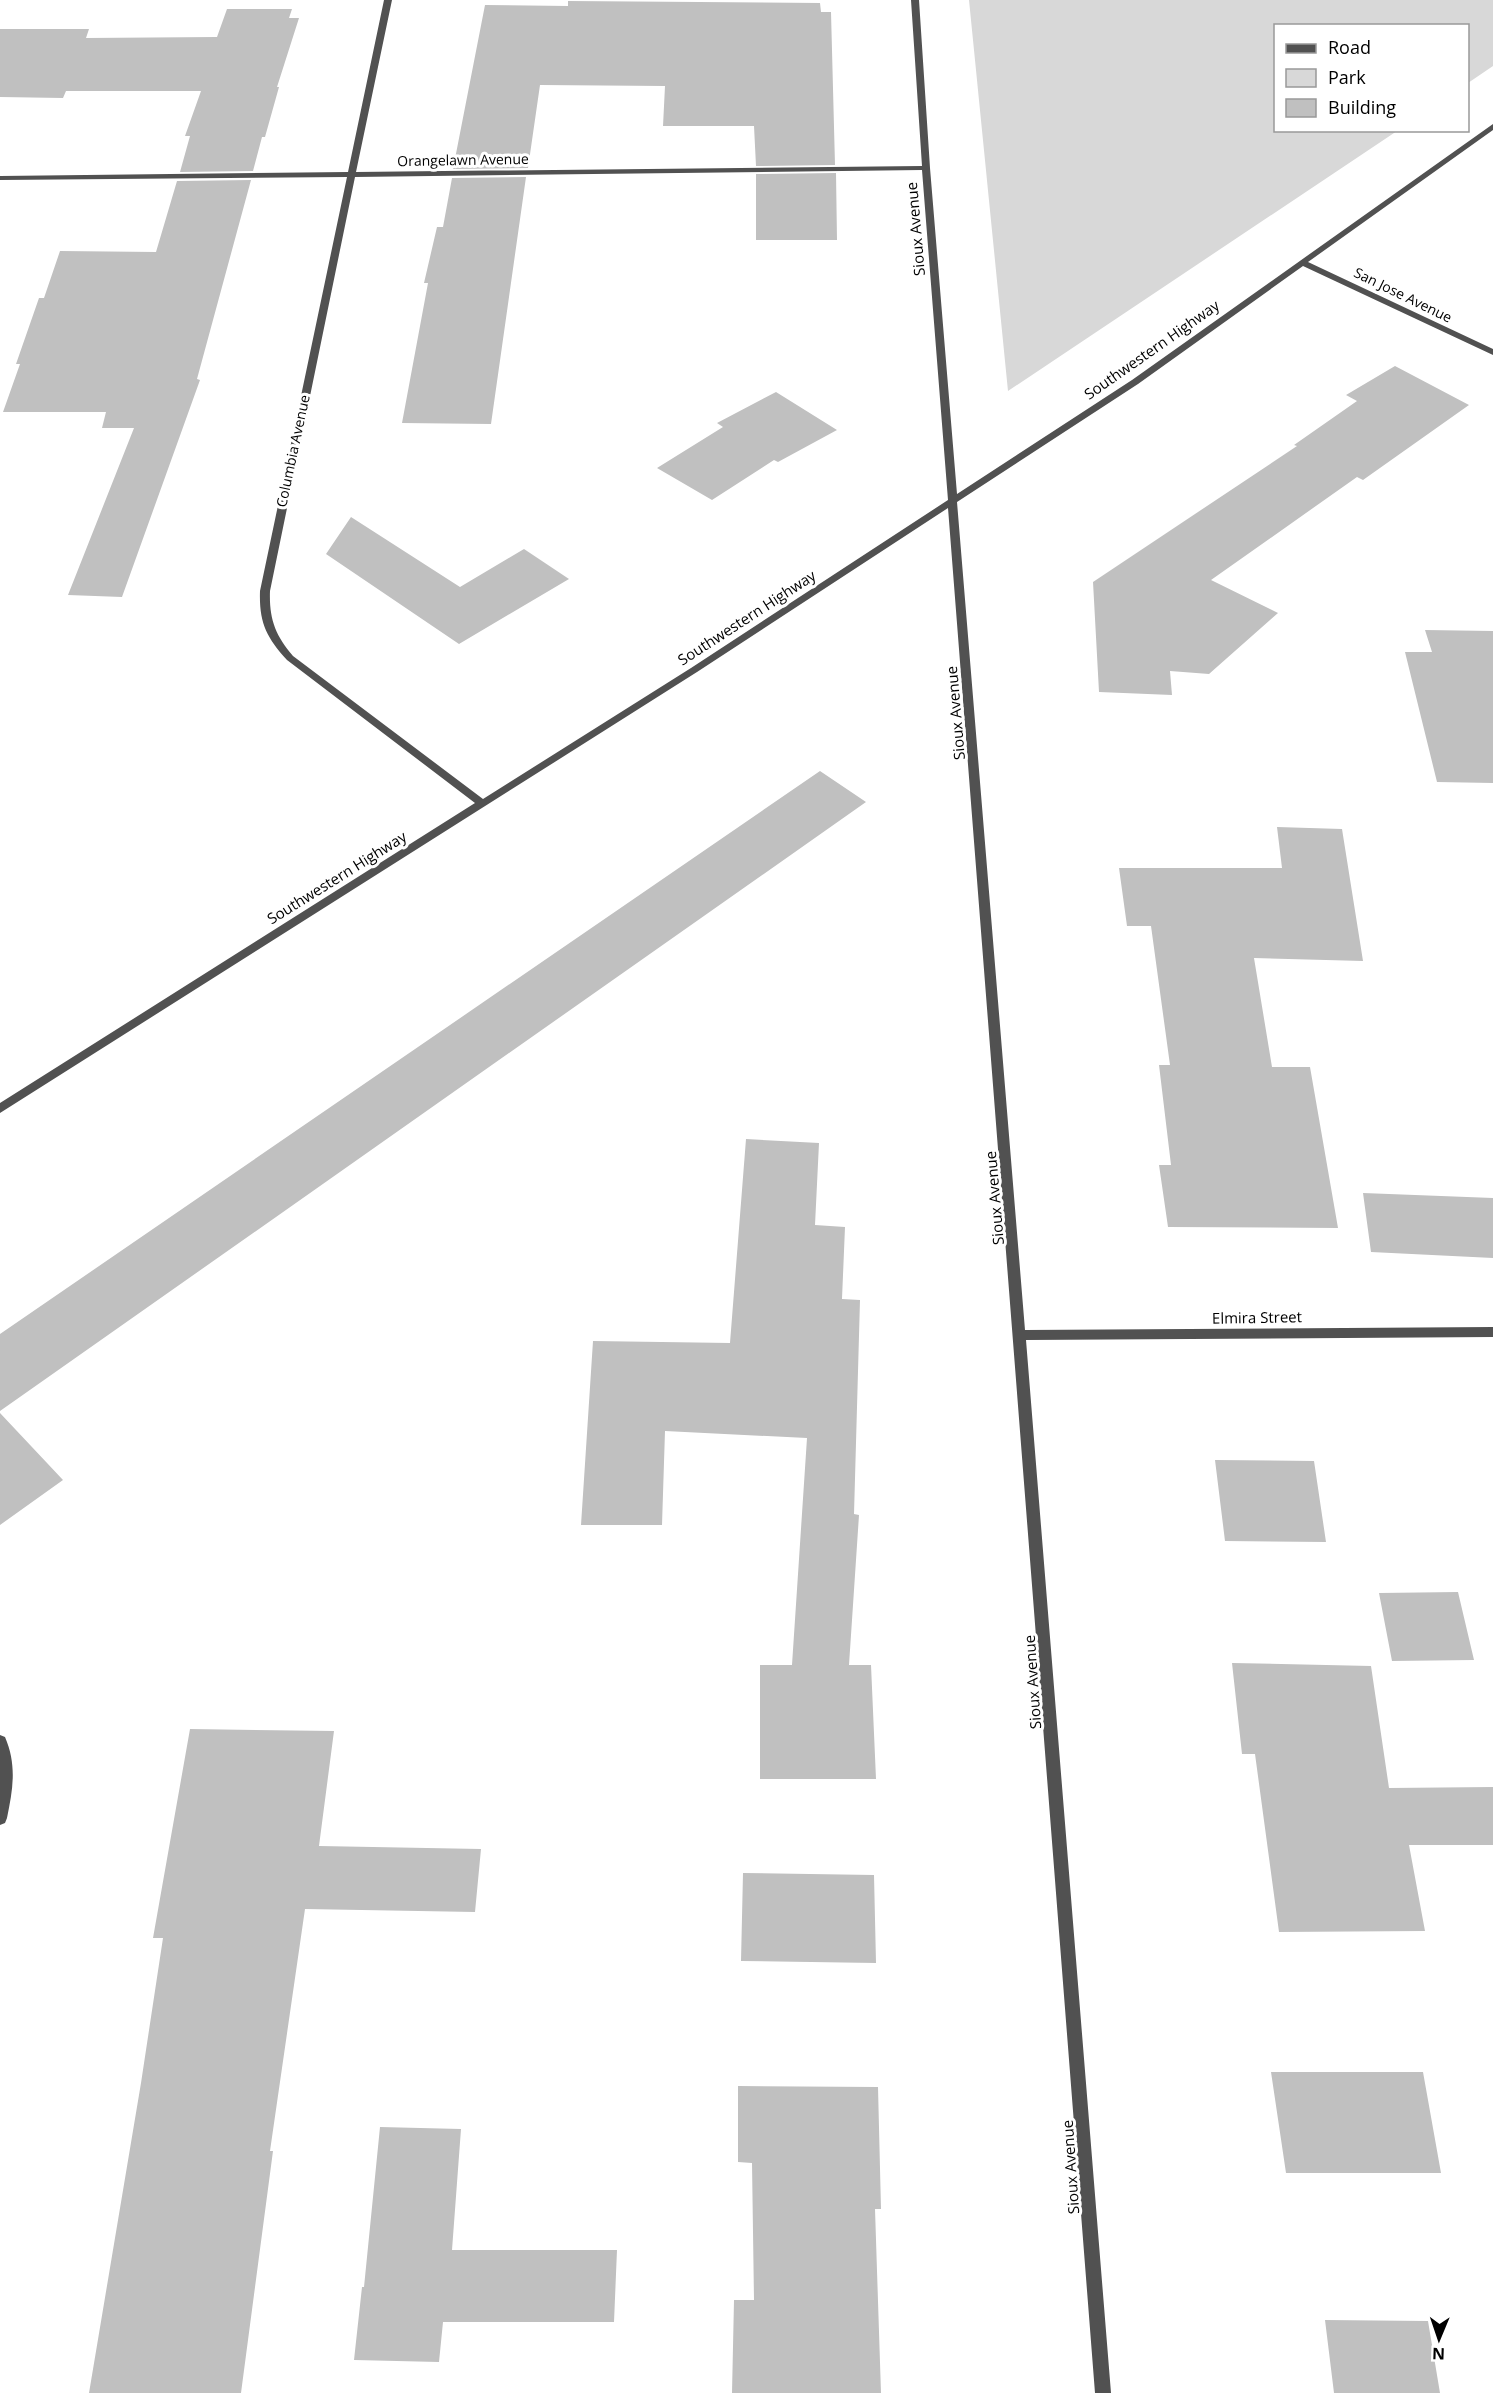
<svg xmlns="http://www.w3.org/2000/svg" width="1493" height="2393" viewBox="0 0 1493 2393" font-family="'Open Sans',sans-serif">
<rect width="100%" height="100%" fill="#fff"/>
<path fill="#d8d8d8" d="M969,0H1493V66L1468,83V26H1276V130L1397,131L1008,391Z"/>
<path fill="#c0c0c0" d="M568,1L820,3L821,12H831L835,165L756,166L754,126H663L665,86L540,85L528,168L453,169L485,5L568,6Z
M227,9H292L289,18H299L277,87H279L265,137H262L253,171L180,172L190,136H185L201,91H66L63,98L0,97V29H89L86,38L217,37Z
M836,173L837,240H756V174Z
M526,177L491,424L402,423L428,283H424L437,227H443L452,178Z
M251,180L197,379L200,380L122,597L68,595L134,428H102L106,412H3L20,364H16L39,298H44L60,251L156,252L177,181Z
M1395,366L1469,405L1363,480L1357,477L1211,580L1278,613L1209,674L1170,671L1172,695L1099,692L1093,582L1297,446L1294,445L1357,401L1346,395Z
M776,392L837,430L778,462L774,460L712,500L657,468L723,427L717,423Z
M351,517L460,587L524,549L569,579L459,644L326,554Z
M1425,630L1493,631V783L1437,782L1405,652H1432Z
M820,771L866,802L0,1411V1334Z
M1277,827L1342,829L1363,961L1254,958L1272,1067H1310L1338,1228L1168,1227L1159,1165H1171L1159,1065H1170L1151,926H1127L1119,868H1282Z
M746,1139L819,1143L815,1225L845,1227L842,1299L860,1300L854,1514L859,1515L849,1665H871L876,1779H760V1665H792L807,1438L665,1431L662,1525H581L593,1341L730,1343Z
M1363,1193L1493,1198V1258L1371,1252Z
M0,1413L63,1480L0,1525Z
M1215,1460L1314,1461L1326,1542L1225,1541Z
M1458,1592L1474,1660L1392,1661L1379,1593Z
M1232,1663L1371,1666L1389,1788L1493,1787V1845H1409L1425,1931L1279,1932L1255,1754H1242Z
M190,1729L334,1731L319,1846L481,1849L475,1912L305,1909L270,2151H273L241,2393H89L141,2083L163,1938H153Z
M743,1873L874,1875L876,1963L741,1961Z
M1271,2072H1423L1441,2173H1286Z
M738,2086L878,2087L881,2209H875L881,2393H732L734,2300H754L752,2163L738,2162Z
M380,2127L461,2129L452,2250H617L614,2322H443L439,2362L354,2360L362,2287H364Z
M1325,2320L1428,2321L1440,2393H1334Z"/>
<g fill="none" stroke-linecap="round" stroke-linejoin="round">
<path fill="#515151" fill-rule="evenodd" d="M384,0H392L356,172L922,166L911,0H919L930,168L957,494L1132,380L1493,124V130L1308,262L1493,349V355L1303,266L1138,384L957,502L1025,1330L1493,1327V1337L1026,1340L1111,2393H1095L948,508L697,672L0,1113V1103L475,803L287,660C266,637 259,622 260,591L347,177L0,180V176L348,172ZM922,170L948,500L691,668L483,799L293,656C275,635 269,618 270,591L355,177Z
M0,1735L5,1737C17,1765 13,1789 7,1818L5,1823L0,1825Z"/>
</g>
<g text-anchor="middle" stroke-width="6" stroke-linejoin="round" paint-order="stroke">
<g font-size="14" fill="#000" stroke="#fff">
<text transform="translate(463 160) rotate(-1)" y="5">Orangelawn Avenue</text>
<text transform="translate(1403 295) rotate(26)" y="5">San Jose Avenue</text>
<text transform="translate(293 451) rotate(-78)" y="5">Columbia Avenue</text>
</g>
<g font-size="15" fill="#000" stroke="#fff">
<text transform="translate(916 229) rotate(-95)" y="5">Sioux Avenue</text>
<text transform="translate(1152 350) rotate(-35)" y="5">Southwestern Highway</text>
<text transform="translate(747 618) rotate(-33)" y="5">Southwestern Highway</text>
<text transform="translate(956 713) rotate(-95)" y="5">Sioux Avenue</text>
<text transform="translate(337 878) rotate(-32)" y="5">Southwestern Highway</text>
<text transform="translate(995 1198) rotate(-95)" y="5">Sioux Avenue</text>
<text transform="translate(1257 1318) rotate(-1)" y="5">Elmira Street</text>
<text transform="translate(1033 1682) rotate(-94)" y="5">Sioux Avenue</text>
<text transform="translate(1071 2167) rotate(-94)" y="5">Sioux Avenue</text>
</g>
</g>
<rect x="1274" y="24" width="195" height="108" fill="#ffffff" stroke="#999999" stroke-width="1.5"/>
<rect x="1286" y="44" width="30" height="9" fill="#515151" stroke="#999999" stroke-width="1.5"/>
<text x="1328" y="54" font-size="18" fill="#000000">Road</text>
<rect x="1286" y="69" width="30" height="18" fill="#d8d8d8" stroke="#999999" stroke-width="1.5"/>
<text x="1328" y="84" font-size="18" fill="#000000">Park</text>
<rect x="1286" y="99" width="30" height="18" fill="#c0c0c0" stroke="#999999" stroke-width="1.5"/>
<text x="1328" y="114" font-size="18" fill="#000000">Building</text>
<g transform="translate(1439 2339) rotate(182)" stroke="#ffffff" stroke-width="4.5" paint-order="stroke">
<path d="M0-4.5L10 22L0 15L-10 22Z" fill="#000000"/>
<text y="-9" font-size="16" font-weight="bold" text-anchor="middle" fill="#000000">N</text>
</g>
</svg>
